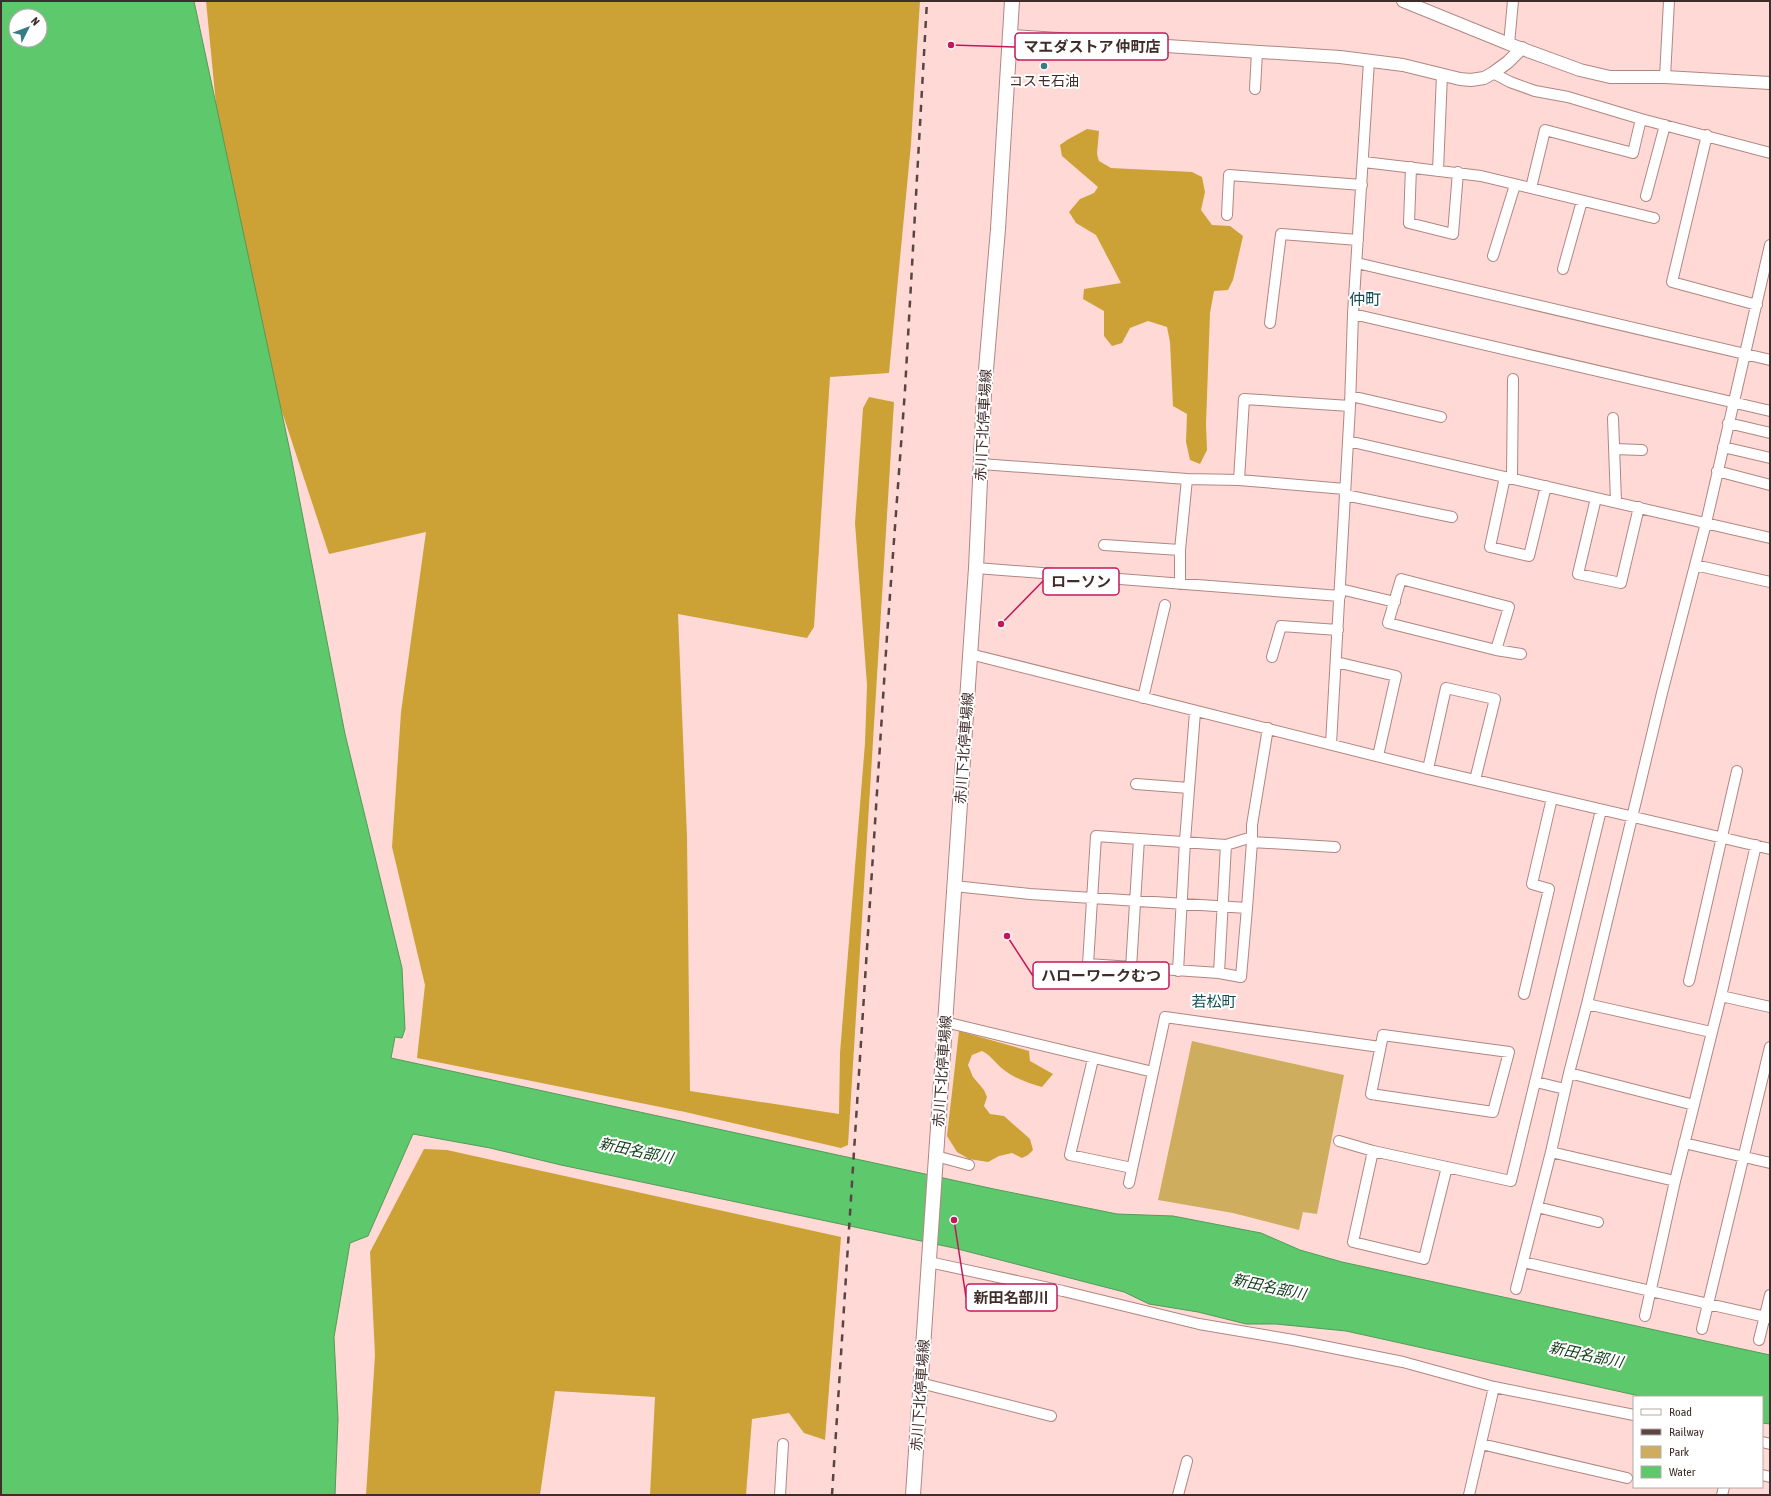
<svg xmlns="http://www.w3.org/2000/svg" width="1771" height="1496" viewBox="0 0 1771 1496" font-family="'Asap Condensed','Noto Sans JP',sans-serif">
<rect width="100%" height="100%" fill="#ffd9d5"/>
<path fill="#cfad5e" d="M1192,1041L1344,1075L1317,1214L1303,1212L1299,1230L1233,1213L1158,1200Z"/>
<path fill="#cca236" d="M206,1H920L911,144L889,373L830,377L814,627L807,638L678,614L687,837L690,1091L839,1114L840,1053L865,743L867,685L855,523L863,408L869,397L894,402L848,1145L841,1148L685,1112L417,1058L425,985L392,847L401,712L426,532L329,554L259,342L227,218Z
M1087,129L1099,131L1097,154L1099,161L1111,168L1192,172L1202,177L1205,192L1201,210L1212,225L1230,226L1243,236L1233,280L1228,290L1214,291L1210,313L1206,424L1207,450L1200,464L1190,460L1186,442L1187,414L1173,406L1170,342L1167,327L1148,321L1130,328L1122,343L1112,346L1104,336V311L1083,299L1084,289L1121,283L1096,235L1076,223L1069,212L1080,199L1094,193L1098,187L1062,156L1060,145L1067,140Z
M959,1031L1029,1051L1030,1061L1053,1074L1042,1087C1028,1083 1016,1079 1004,1070C996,1064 992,1056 982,1051L972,1055L968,1065L973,1077L984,1090L987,1097L984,1106L990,1114L1004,1116L1030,1139L1033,1150L1028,1155L1022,1158L1012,1153L999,1156L988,1162L969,1159L957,1152L947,1136Z
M424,1149L447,1150L841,1237L825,1440L804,1433L789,1413L752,1419L746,1495H650L655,1397L555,1391L540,1495H366L375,1355L370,1252Z"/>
<path fill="#5dc86c" stroke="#549a58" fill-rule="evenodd" d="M1,1H194L291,456L345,734L402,968L405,1029L402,1038L395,1037L391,1058L994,1189L1117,1214L1173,1216L1261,1233L1300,1250L1342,1262L1770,1355V1424L1762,1423V1397H1644L1346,1331L1276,1324H1246L1198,1312L1149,1304L1124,1292L954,1248L561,1165L490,1148L413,1134L368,1236L350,1243L334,1337L338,1419L335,1495H1ZM16,16H40V40H16Z"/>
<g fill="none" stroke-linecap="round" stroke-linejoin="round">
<g stroke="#b18681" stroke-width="12">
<path id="minor" d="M1509,44L1513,1
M1493,73L1510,82L1535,91L1568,97L1641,119L1770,153
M1665,77L1669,1
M1255,89L1257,52
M1707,135L1672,282L1757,305
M1364,162L1481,176L1654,218
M1411,167L1409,223L1453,234L1458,172
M1438,171L1442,74
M1531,188L1545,130L1633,153L1641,119
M1646,196L1665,125
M1227,215L1229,175L1362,185
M1493,256L1515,185
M1357,263L1770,360
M1563,269L1582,201
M1353,314L1770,411
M1270,323L1281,234L1358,240
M1351,396L1441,417
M1613,418L1616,502
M1728,423L1770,433
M1348,441L1770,538
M1723,447L1770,458
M1614,449L1642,450
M981,464L1187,479L1239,480L1345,489
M1717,471L1770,485
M1505,477L1490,547L1529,556L1546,486
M1512,478L1513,379
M1239,480L1244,399L1350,406
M1345,495L1452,517
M1596,498L1578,574L1621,583L1639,507
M1104,545L1180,550
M1695,565L1770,582
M976,568L1340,596
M1180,584V550L1187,479
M1340,589L1395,602
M1496,650L1509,607L1401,579L1388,623L1496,650L1521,654
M970,654L1428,769L1770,849
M1272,657L1281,626L1338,630
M1336,662L1396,676L1378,756
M1143,698L1165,605
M1331,744L1350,406L1353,314L1369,61
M1428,769L1446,688L1495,699L1475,780
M1136,784L1189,788
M1252,842L1335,847
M1226,845L1252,837
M954,886L1030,894L1247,908L1252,842V825L1268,728
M1131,968L1139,839
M1178,971L1185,841L1195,712
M1219,973L1226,845L1096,836L1088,964L1219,973L1241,977L1247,908
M1689,981L1737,771
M1524,994L1549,889L1532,884L1552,798
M1721,996L1770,1007
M1587,1004L1711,1032
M945,1022L1153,1072
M1383,1035L1509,1052L1493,1112L1371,1094Z
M1093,1059L1070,1155L1132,1168
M1569,1073L1694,1105
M1536,1082L1565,1089
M1339,1141L1373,1151L1511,1181L1601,810
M1684,1143L1770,1163
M1373,1151L1353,1242L1424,1259L1447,1167
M1551,1152L1675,1181
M936,1156L969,1165
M1129,1183L1165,1017L1380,1047
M1537,1207L1598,1222
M929,1262L1063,1291L1199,1324L1293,1340L1403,1362L1494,1387L1634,1415
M1523,1262L1770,1318
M1516,1289L1551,1152L1569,1073L1587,1004L1662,693L1706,523L1770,245
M1645,1316L1675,1181L1721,996L1756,845
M1702,1329L1770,1047
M1759,1340L1770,1295
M920,1383L1051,1416
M1762,1442L1770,1444
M1481,1444L1627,1478
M1762,1475L1770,1477
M780,1495L783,1444
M1178,1495L1187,1461
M1469,1495L1494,1387
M1722,1495L1724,1487"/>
</g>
<g stroke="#b18681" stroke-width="14">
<path id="tertiary" d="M1403,1L1509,44L1580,70L1610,77H1665L1770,83
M1010,36L1340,57L1403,65L1460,79L1471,80L1484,78L1493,73L1508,62L1522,48"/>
</g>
<g stroke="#b18681" stroke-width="16">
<path id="secondary" d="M913,1495L976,568L984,393L998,229L1012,1"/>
</g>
<use href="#minor" stroke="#fff" stroke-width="10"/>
<use href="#tertiary" stroke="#fff" stroke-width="12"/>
<use href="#secondary" stroke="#fff" stroke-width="14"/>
<path stroke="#5a4542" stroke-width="2.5" stroke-dasharray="7 7" stroke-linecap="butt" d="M832,1495L887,636L905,390L927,1"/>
</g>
<circle fill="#357c85" stroke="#fff" stroke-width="1.5" cx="1044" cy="66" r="4"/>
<g text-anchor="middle" stroke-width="4" stroke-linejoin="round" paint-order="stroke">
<g font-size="14" fill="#3f2d2b" stroke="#fff">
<text x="1044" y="86">コスモ石油</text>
</g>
<g font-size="14" fill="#3f2d2b" stroke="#fff">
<text transform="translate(983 425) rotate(-87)" y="5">赤川下北停車場線</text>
<text transform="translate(964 748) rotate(-86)" y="5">赤川下北停車場線</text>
<text transform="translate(942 1071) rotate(-86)" y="5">赤川下北停車場線</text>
<text transform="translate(920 1395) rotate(-86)" y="5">赤川下北停車場線</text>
</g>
<g font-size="15" fill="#104d54" stroke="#fff">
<text x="1214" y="1007">若松町</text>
</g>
<g font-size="15" font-style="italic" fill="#113c18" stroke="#fff">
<text transform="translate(636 1151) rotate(12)" y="5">新田名部川</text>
<text transform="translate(1269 1287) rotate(12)" y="5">新田名部川</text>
<text transform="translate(1586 1355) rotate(12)" y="5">新田名部川</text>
</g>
<g font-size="16" fill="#104d54" stroke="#fff">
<text x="1365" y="305">仲町</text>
</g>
</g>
<path fill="none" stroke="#c2185b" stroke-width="1.5" d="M951 45L1015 47M1001 624L1043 581M1007 936L1033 976M954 1220L966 1297"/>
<g fill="#c2185b" stroke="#fff" stroke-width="1.5">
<circle cx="951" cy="45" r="4"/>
<circle cx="1001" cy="624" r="4"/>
<circle cx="1007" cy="936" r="4"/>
<circle cx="954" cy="1220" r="4"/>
</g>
<g fill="#fff" stroke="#c2185b" stroke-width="1.5">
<rect x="1015" y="33" width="153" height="27" rx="4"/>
<rect x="1043" y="568" width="76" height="27" rx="4"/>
<rect x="1033" y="962" width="136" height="27" rx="4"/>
<rect x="966" y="1284" width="91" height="27" rx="4"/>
</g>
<g font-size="15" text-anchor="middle" font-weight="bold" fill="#3f2d2b">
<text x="1092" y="52">マエダストア 仲町店</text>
<text x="1081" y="587">ローソン</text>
<text x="1101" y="981">ハローワークむつ</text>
<text x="1011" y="1303">新田名部川</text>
</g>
<rect width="1771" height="1496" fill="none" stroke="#3f2d2b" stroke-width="4"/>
<rect x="1633" y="1396" width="130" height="92" fill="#ffffff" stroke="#b2abaa"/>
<rect x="1641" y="1409" width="20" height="6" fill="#ffffff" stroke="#b2abaa"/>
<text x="1669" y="1416" font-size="12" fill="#3f2d2b">Road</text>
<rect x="1641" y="1429" width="20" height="6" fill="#5a4542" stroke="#b2abaa"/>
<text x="1669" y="1436" font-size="12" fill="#3f2d2b">Railway</text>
<rect x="1641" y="1446" width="20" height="12" fill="#cfad5e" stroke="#b2abaa"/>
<text x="1669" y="1456" font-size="12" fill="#3f2d2b">Park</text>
<rect x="1641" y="1466" width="20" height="12" fill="#5dc86c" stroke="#b2abaa"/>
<text x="1669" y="1476" font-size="12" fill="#3f2d2b">Water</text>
<g transform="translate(28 28) rotate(48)"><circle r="19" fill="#ffffff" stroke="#b2abaa"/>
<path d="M0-3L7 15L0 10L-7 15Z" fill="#357c85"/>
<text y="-6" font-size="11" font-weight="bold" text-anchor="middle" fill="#3f2d2b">N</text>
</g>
</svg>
